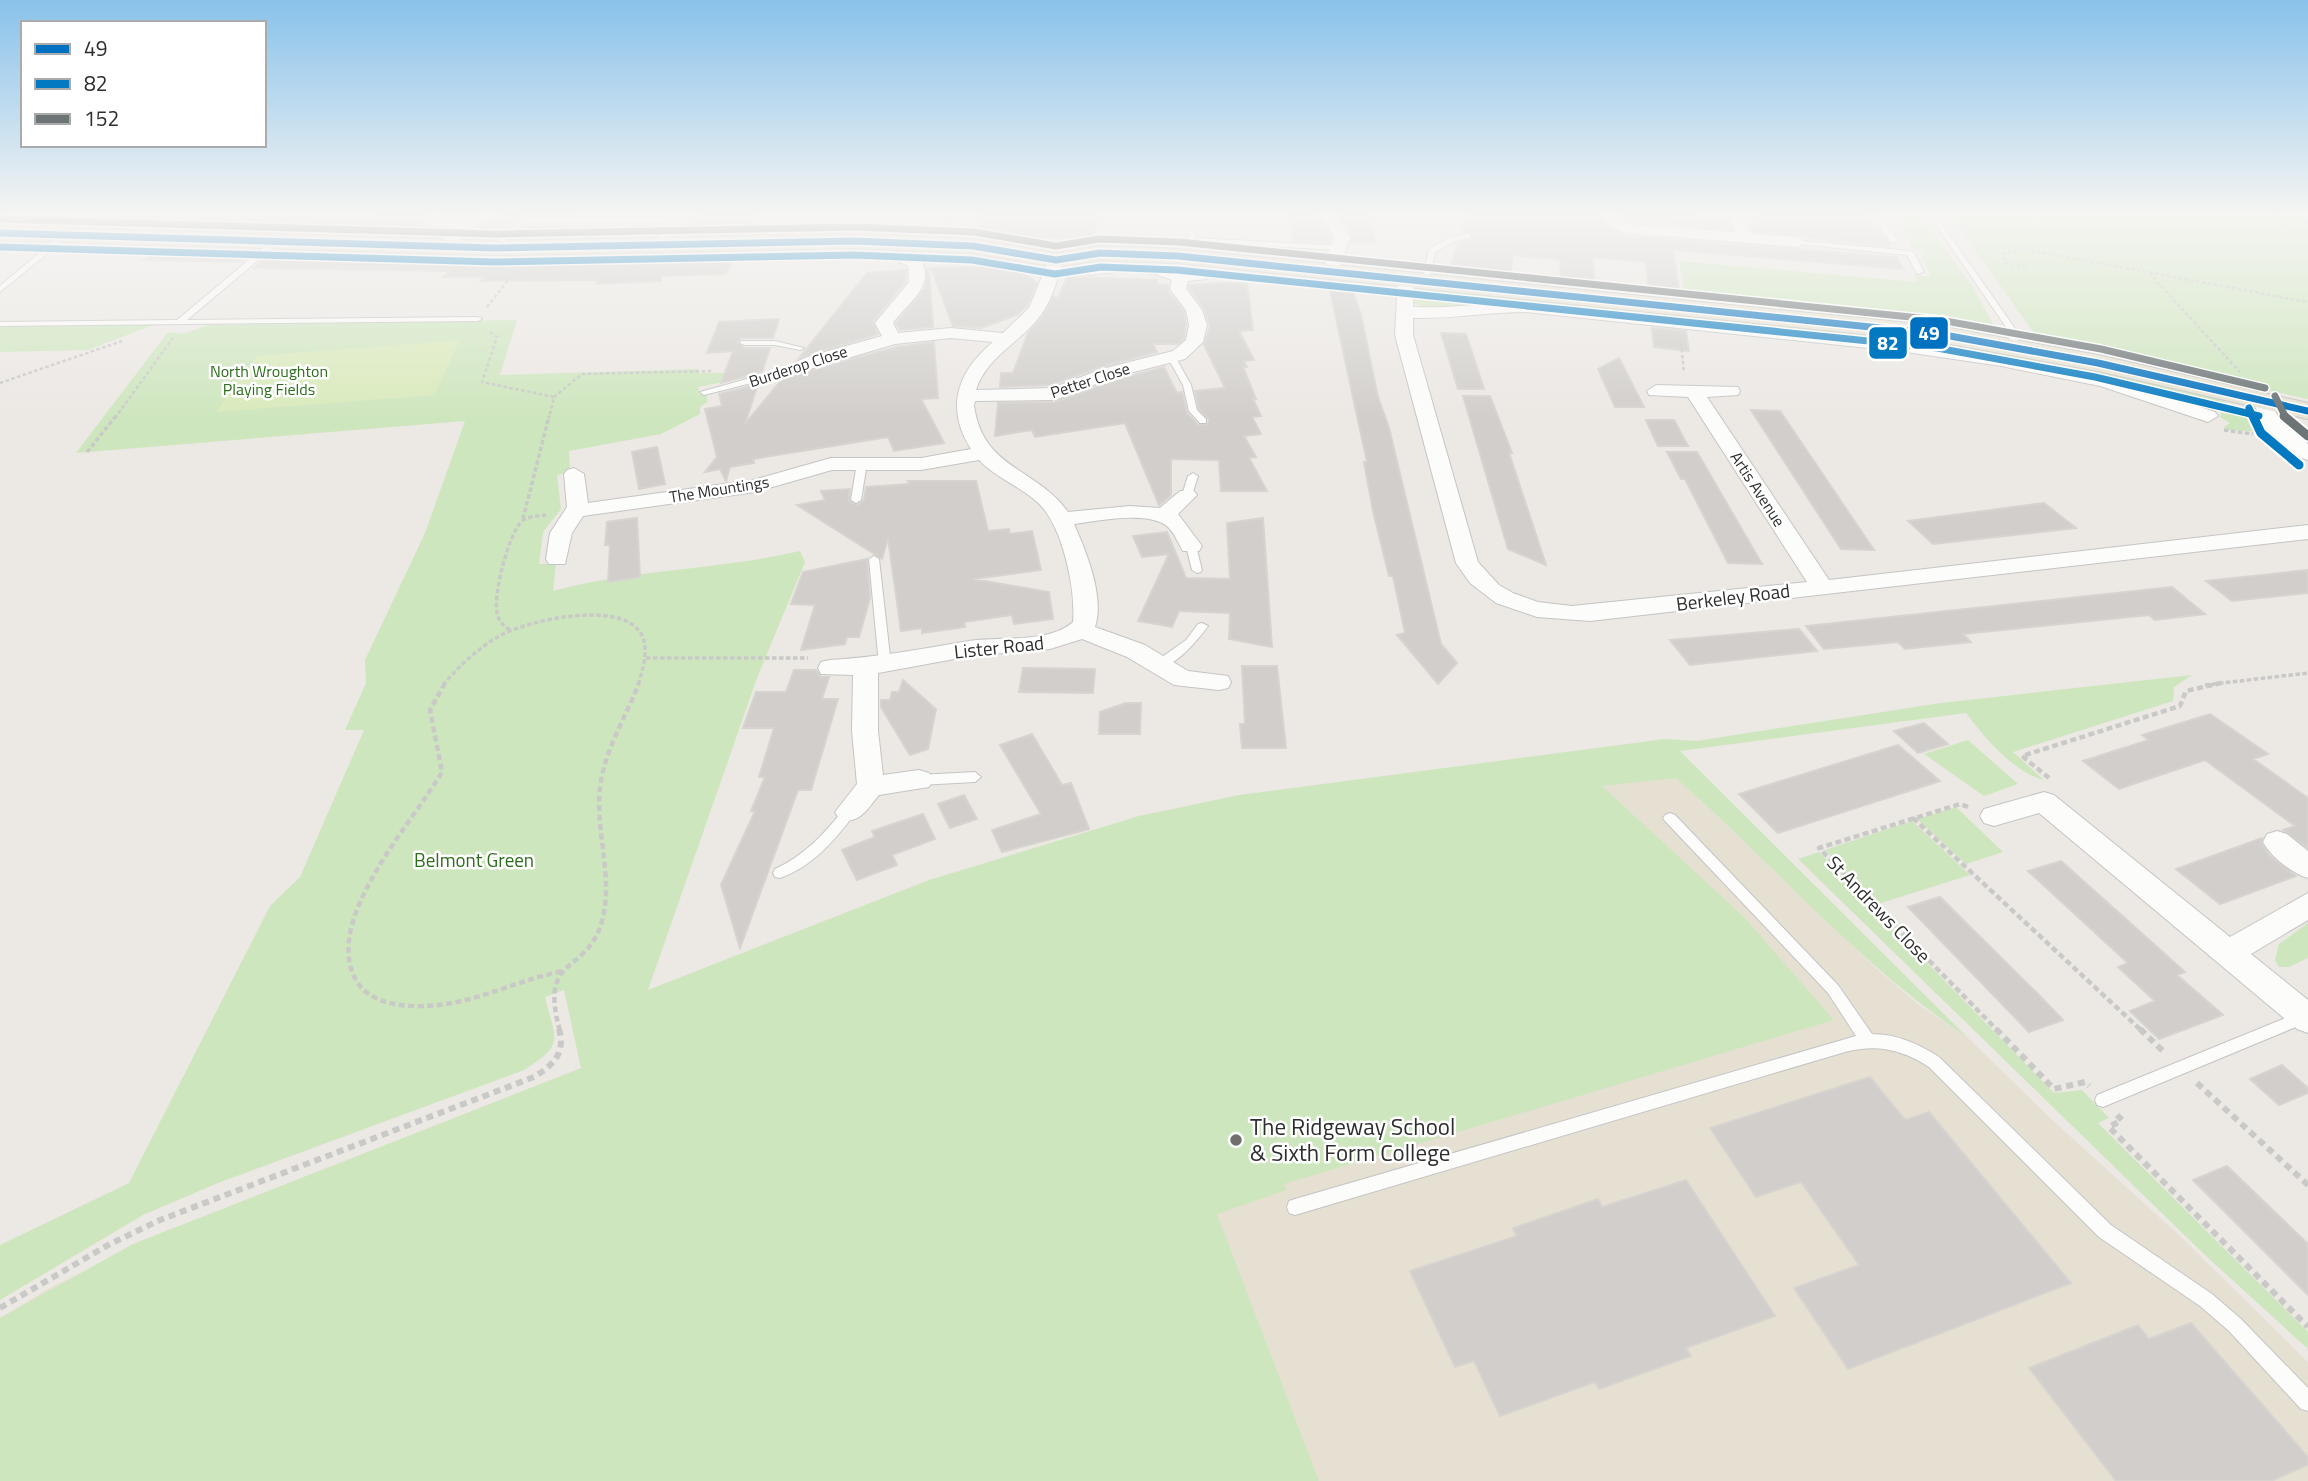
<svg xmlns="http://www.w3.org/2000/svg" width="2308" height="1481" viewBox="0 0 2308 1481" font-family="'Titillium Web',sans-serif">
<rect width="100%" height="100%" fill="#ece8e4"/>
<path fill="#e6e0d3" d="M1676,777L1878,970L1919,1005L1968,1038L2049,1117L2181,1237L2308,1362V1481H0V1318L48,1289L167,1230L1511,795Z"/>
<path fill="#cee6be" d="M1895,212H1918L1973,287L1998,333L1686,298L1679,261L1917,282L1915,275L1931,277L1921,255L1927,254L1912,249Z
M1948,212H2308V399L2039,340Z
M1191,242L1249,245L1291,252L1324,248L1316,258L1304,260L1245,248L1154,247Z
M1420,287L1914,337L2047,359L2222,400L2270,432L2228,430L2224,427L2230,423L2220,417L2222,410L2209,404L2187,403L2088,374L1525,304H1478L1430,310L1412,302L1411,294Z
M517,320L500,375L698,369L697,373H771L698,387L700,394H706L708,402L700,407V414L661,434L569,451L570,472L557,475L561,509L543,532L539,564L556,563L553,591C633,569 719,570 800,551L805,562L757,678L648,990L929,880L1139,816L1239,795L1665,739L1696,741L1941,703L2192,675L2174,687L2173,701L2013,752L2044,780C2014,773 1984,737 1966,713L1680,751L1968,1038C1858,964 1774,865 1676,778L1602,786L1743,916L1834,1020L1284,1184L1287,1190L1217,1214L1319,1481H0V1318L133,1244L581,1068L564,990L545,997C556,1041 565,1044 524,1070L218,1183L143,1215L0,1300V1245L129,1183L270,906L300,877L364,730H345L366,683L365,660L425,533L465,421L76,453L168,332L183,334L208,325Z
M153,325L88,350L0,352V326Z
M1968,740L2018,784L1984,796L1924,754Z
M1956,807L2003,852L1966,864L1917,819Z
M1912,821L1970,875L1878,904L1825,850Z
M1819,852L2054,1093L2082,1090L2109,1118L2098,1123L2308,1332V1349L2206,1256L1798,859Z
M2308,923V958L2289,967H2279L2275,960L2279,944Z"/>
<path fill="#d9eabb" d="M460,340L434,395L216,412L257,356Z"/>
<path fill="#d1cecb" stroke="#d7d4d0" stroke-width="2" d="M378,212H476L465,217L430,213L420,220L429,228L448,230L442,237L192,229L210,218L364,223Z
M501,212H579L577,215H522L496,238L466,237Z
M700,212H755L745,234L671,235L674,226L693,225Z
M981,212H1099L1092,239L978,236Z
M1336,212H1366L1376,243H1351L1352,236Z
M1468,212H1596L1606,227L1626,236L1897,257L1903,269L1673,250L1680,295L1649,291L1646,262L1592,257L1595,283L1561,280L1560,260L1513,255L1510,276L1449,270L1458,243L1473,238L1472,232H1461Z
M1616,212H1696L1697,220L1730,223L1731,229L1630,221Z
M1756,212H1865L1891,247L1753,231L1751,225L1761,226Z
M1289,213H1317L1331,237L1329,243L1294,241Z
M525,225H569L568,227L662,226L657,235L513,238Z
M163,248L256,250L242,262L144,260Z
M273,251L495,258L736,253L726,274L661,276V281L597,284L598,280L481,281L485,277H443L449,271L254,268Z
M976,256L1007,261L1037,283L1027,306L1017,315L981,328L953,326L931,268L981,267L987,263Z
M927,269H929L933,327L900,330L896,323L925,288Z
M906,270V281L873,321L878,334L799,358L867,273Z
M1067,277L1157,280L1156,284L1168,285V291L1184,311L1186,325L1184,339L1178,344H1153L1157,352L1101,367L1051,385L1000,387L1001,373H1013L1028,333L1042,317L1054,296L1058,299Z
M1328,281L1350,283L1361,315L1378,397L1389,428L1441,644L1457,663L1438,684L1397,635L1405,633L1393,576H1389L1373,511L1364,462H1367Z
M1222,283L1247,284L1253,330L1239,331L1254,360L1244,361L1247,367H1243L1256,399H1253L1261,416L1252,417L1261,434L1244,436L1256,457L1249,458L1267,491H1221L1219,460L1171,459V495L1159,505L1125,423L1035,437L1032,430L995,436L998,403L1056,402L1115,380L1164,367L1177,393L1182,392L1187,413L1198,425H1208L1209,419L1199,409L1195,391L1225,388L1204,345L1210,326L1204,309L1189,288L1190,285Z
M779,319L773,338H741L738,342L744,348H770L762,372L721,383L733,351L707,353L719,322Z
M1652,328L1686,331L1689,351L1654,347Z
M1441,333L1466,334L1484,389H1458Z
M934,342L938,398L921,399L944,443L894,451L888,437L753,459L754,463L730,467L726,481L720,469L705,472L717,457L705,409L722,406L719,394L758,384L745,424L783,378L896,347Z
M1619,358L1644,407H1615L1598,369Z
M1463,396H1490L1512,453H1509L1546,565L1508,549Z
M1751,410L1780,411L1874,550L1841,549Z
M1646,420H1674L1688,446H1658Z
M657,447L665,484L639,489L632,452Z
M1667,452H1697L1762,564L1728,563L1685,479H1681Z
M908,481H976L988,531L1009,529L1010,534L1032,531L1041,570L973,579L1049,592L1053,619L1014,624L1012,615L964,622L965,627L922,633V628L901,631L888,538L882,559L797,505L825,500L821,491L850,489L849,501L857,505L864,500L866,487L910,484Z
M2044,503L2076,528L1933,544L1908,521Z
M637,518L640,577L608,582L610,545H605L607,522Z
M1263,518L1272,647L1229,639L1230,613L1179,611L1172,627L1138,621L1169,554L1142,557L1133,536L1167,532L1186,578L1230,579L1227,523Z
M867,559L870,598L859,637H847L845,644L801,650L815,605L791,604L803,572Z
M2308,570V593L2232,601L2206,581Z
M2172,587L2205,614L2155,620L2149,615L1963,634L1971,642L1905,649L1898,642L1824,649L1806,626Z
M1799,629L1817,651L1690,665L1670,640Z
M1242,666H1277L1286,748H1242L1240,724H1245Z
M1023,668L1095,669L1093,693L1019,692Z
M794,670H816L821,677H829L822,699H838L811,790H798L740,948L721,885L755,811H751L765,777H759L774,728H743L756,692H786Z
M903,680L936,709L928,749L910,755L881,707V700H890L892,692H899Z
M1126,703H1141L1140,734H1099L1100,712Z
M2210,714L2268,754L2253,759L2308,798V848L2283,830L2295,826L2205,760L2119,789L2083,761L2149,740L2142,735Z
M1924,723L1948,744L1918,753L1894,731Z
M1032,734L1062,785L1071,783L1089,829L1002,852L992,830L1041,814L1000,745Z
M1898,745L1940,781L1778,833L1739,794Z
M964,795L977,819L950,828L938,804Z
M923,814L935,839L892,855L897,865L857,880L842,850L875,837L872,831Z
M2262,838L2261,843L2269,855L2296,876L2220,904L2176,869Z
M2061,861L2185,972L2177,975L2223,1015L2159,1039L2130,1011L2155,1001L2118,967L2128,963L2028,871Z
M1940,897L2038,994L2063,1020L2029,1032L1908,907Z
M2282,1065L2308,1088V1093L2279,1105L2250,1079Z
M1870,1077L1905,1120L1929,1112L2071,1283L1848,1369L1794,1288L1859,1265L1801,1182L1756,1197L1710,1128Z
M2227,1166L2308,1244V1295L2193,1180Z
M1686,1180L1775,1316L1686,1348L1691,1356L1599,1389L1595,1382L1500,1416L1474,1361L1455,1367L1410,1271L1517,1236L1513,1228L1598,1199L1602,1207Z
M2191,1323L2308,1457V1465L2271,1481H2116L2029,1368L2138,1325L2149,1339Z"/>
<g fill="none" stroke-linecap="round" stroke-linejoin="round">
<g stroke="#c5c4c5" stroke-width="2">
<path id="lane" d="M803,212H809L798,241L791,243Z
M1872,212H1878L1897,240L1896,242H1890Z
M1927,212H1933L2014,327L2020,347L2019,349L2012,347L2006,327Z
M522,218H671L674,220L663,246L659,248L655,246L667,222H524L498,250H492V246Z
M1189,229H1195L1196,238L1340,246L1344,248L1340,250L1192,242L1188,240Z
M63,233L70,235L0,292V286Z
M1467,234H1470V238L1455,241L1435,252L1429,279L1422,281L1429,249L1450,237Z
M274,239L281,241L187,320L478,317L482,319L478,321L0,326V322L177,320Z
M1794,240L1910,251L1914,253L1924,272L1917,274L1907,255L1797,244L1793,242Z
M935,255L981,260L985,262L981,264L938,259H935Z
M1123,267L1158,270L1162,272L1158,274L1123,271L1090,275L1086,273L1090,271Z
M741,341H775L804,348L800,350L775,345H744L740,343Z
M1169,356H1175L1191,385L1197,410L1206,419V423H1200L1189,411L1183,385L1168,358Z
M787,368L790,369V373L704,395L700,392Z
M862,460L867,463L861,500L856,503L851,500L857,463Z
M1193,473L1198,476L1192,495L1190,497H1184L1182,495L1188,476Z
M1191,543L1196,546L1202,570L1201,572L1197,573L1192,570L1186,546Z
M874,556L879,559L891,665L885,669L879,665L869,559Z
M1202,623L1208,626C1198,640 1173,670 1155,668L1153,665L1155,662L1186,640L1198,624Z
M975,772L981,777L975,782L919,785L913,780L919,775Z
M849,807L854,809L855,812L854,815C834,841 812,867 780,878L775,877L773,873L775,869C805,855 824,834 844,809Z
M1670,813L1675,815L1838,985L1872,1034C1897,1034 1919,1044 1939,1057L2111,1225L2212,1294L2241,1319L2308,1388V1411L2301,1409L2229,1331L2200,1306L2099,1237L1929,1067C1901,1049 1877,1044 1845,1052L1295,1215L1289,1213L1287,1207L1289,1201L1295,1199L1856,1036L1828,993L1665,821L1663,818L1665,815Z
M2305,1010L2308,1011V1022L2103,1107L2097,1105L2095,1100L2097,1095Z"/>
</g>
<g stroke="#c5c4c5" stroke-width="2">
<path id="street" d="M481,212H499L469,230L450,250L444,252L436,247L454,228L430,226L422,221L430,216L466,220Z
M1319,212H1333L1350,237L1339,270L1331,275L1323,270L1334,237Z
M1599,212H1613L1618,219L1629,224L1735,232L1729,212H1743L1751,234L1797,237L1805,242L1797,247L1626,233L1608,225Z
M897,252L921,260C936,287 907,303 893,323L898,333L951,328L1003,333L1029,308L1050,257H1062L1064,260C1057,279 1053,299 1040,316C1020,343 987,356 976,390L1052,388L1102,369L1173,351L1186,340L1189,325L1186,310L1170,289L1172,280L1150,272L1158,267L1206,273V279L1188,281L1186,289L1202,310L1207,325L1203,342L1185,359L1114,377L1055,400L975,401L974,405C982,469 1037,468 1068,512L1130,506L1160,508L1180,491H1194L1197,495L1178,514L1202,546L1199,551H1183C1178,543 1175,534 1168,527C1149,510 1097,521 1074,524C1086,551 1105,597 1095,627L1145,645L1188,671L1228,676L1231,682L1228,688L1219,690L1174,685L1127,657L1082,639L1050,649L971,656L878,673V731L883,775L919,770L929,773L933,780L929,787L879,795C867,809 860,825 839,819L835,812L857,784L852,731L853,675L821,674L818,668L821,662L830,660C879,657 921,649 969,641C1000,636 1048,644 1073,622C1076,589 1062,522 1036,501C1018,485 996,478 979,460L921,470H832L755,492L583,516L572,533L565,564H549L546,559L550,533L567,507L564,474L567,470L574,468L584,474L588,503L753,480L831,458H921L971,449C945,408 957,372 993,342L951,338L895,344L787,376L778,371L807,357L882,336L875,323L909,282L908,266L889,257Z
M1406,272L1414,277L1413,307C1451,309 1488,302 1526,302L1906,342L2001,356L2111,377L2215,412L2218,416L2208,422L2100,386L2001,366L1906,352L1526,312C1488,312 1451,319 1413,318V335L1478,562L1499,585L1513,593L1538,602L1572,606L1807,582L1688,397L1649,395L1647,391L1656,385L1738,387L1740,391L1738,395L1707,397L1829,580L2308,525V539L1590,621L1537,617L1496,603L1470,583L1456,563L1395,335L1398,277Z
M2262,396L2269,398L2280,421L2308,444V460L2301,458L2265,428L2253,402Z
M2044,792L2054,795L2230,937L2308,893V920L2251,954L2308,1000V1033L2297,1029L2039,813L1994,826L1984,823L1980,816L1984,809Z
M2277,831L2287,834L2308,851V878C2292,873 2271,857 2263,842L2267,834Z"/>
</g>
<g stroke="#c6c5c4" stroke-width="2">
<path id="primary" d="M0,226L495,241L854,234L973,239L1056,253L1100,246L1178,249L1939,326L2098,355L2308,403V419L2098,371L1939,342L1178,263L1100,260L1056,267L973,253L854,248L495,255L0,240Z"/>
</g>
<path stroke="#c9c9c8" stroke-width="2.5" stroke-dasharray="3.5 2.5" stroke-linecap="butt" d="M2265,212L2308,222
M950,223L957,212
M2026,267L2006,263L2002,254L2023,249L2308,302
M2149,273L2240,372
M487,307L516,270
M490,332L497,337L482,382L554,397L549,418
M1681,343L1684,373
M0,383L122,341
M554,397L582,374L712,371
M115,418L173,338"/>
<path stroke="#c9c9c8" stroke-width="3.5" stroke-dasharray="4.5 2.5" stroke-linecap="butt" d="M2224,430L2253,434
M87,452L116,416
M523,519L549,416
M510,630C503,625 499,622 497,613C493,593 508,539 520,523C526,516 538,516 546,515
M646,658H808
M443,685C459,666 479,647 501,635C530,620 618,600 640,632C650,646 643,669 638,685
M2205,685L2308,673"/>
<path stroke="#c9c9c8" stroke-width="4.5" stroke-dasharray="6 3.5" stroke-linecap="butt" d="M445,683L430,710L442,772C412,824 322,920 356,980C371,1007 412,1008 439,1005C482,1000 521,979 563,971
M2049,778L2022,756L2180,706L2186,691L2221,683
M1968,807L1960,804L1819,848L1998,1031
M1913,818L2142,1031
M560,1031C538,953 587,976 602,921C614,878 595,832 600,788C604,751 626,717 639,683"/>
<path stroke="#c9c9c8" stroke-width="6" stroke-dasharray="7 5" stroke-linecap="butt" d="M1996,1029L2054,1089L2085,1082L2089,1086
M2140,1029L2165,1053
M2197,1083L2308,1185
M2117,1115L2122,1120L2109,1127L2308,1327
M0,1308L110,1244L160,1220L534,1077C553,1065 566,1054 559,1029"/>
<use href="#lane" fill="#fcfcfb" fill-rule="evenodd"/>
<use href="#street" fill="#fcfcfb" fill-rule="evenodd"/>
<use href="#primary" fill="#e8e4d6" fill-rule="evenodd"/>
<g stroke="#fff" stroke-width="10">
<path id="bus-1" d="M0,233L495,248L854,241L973,246L1056,260L1100,253L1178,256L1939,334L2098,363L2308,411"/>
</g>
<g stroke="#fff" stroke-width="10">
<path id="bus-2-far1" d="M0,247L495,262L854,255L972,260L1055,274L1101,267L1177,270L1937,348L2095,377L2259,416
M2249,408L2254,418"/>
</g>
<g stroke="#fff" stroke-width="13">
<path id="bus-2" d="M2253,416L2261,433L2299,465"/>
</g>
<g stroke="#fff" stroke-width="10">
<path id="bus-3-far1" d="M0,219L495,234L855,227L974,232L1056,246L1099,239L1179,242L1940,320L2101,349L2265,388
M2275,396L2286,418"/>
</g>
<g stroke="#fff" stroke-width="13">
<path id="bus-3" d="M2284,416L2308,436"/>
</g>
<use href="#bus-1" stroke="#0070c0" stroke-width="7"/>
<use href="#bus-2-far1" stroke="#0279c1" stroke-width="7"/>
<use href="#bus-2" stroke="#0279c1" stroke-width="9"/>
<use href="#bus-3-far1" stroke="#6c7476" stroke-width="7"/>
<use href="#bus-3" stroke="#6c7476" stroke-width="9"/>
</g>
<linearGradient id="sky" x2="0" y2="1"><stop stop-color="#88c2ea"/><stop offset="0.51" stop-color="#f6f5f3"/><stop offset="1" stop-color="#f6f5f3" stop-opacity="0"/></linearGradient>
<rect width="2308" height="419" fill="url(#sky)"/>
<circle fill="#706f6e" stroke="#fff" stroke-width="2.5" cx="1236" cy="1140" r="7"/>
<g text-anchor="middle" stroke-width="5" stroke-linejoin="round" paint-order="stroke">
<g font-size="16" fill="#2e2e2e" stroke="#fff">
<text transform="translate(798 366) rotate(-18)" y="6">Burderop Close</text>
<text transform="translate(1090 380) rotate(-18)" y="6">Petter Close</text>
<text transform="translate(719 489) rotate(-9)" y="6">The Mountings</text>
<text transform="translate(1758 489) rotate(57)" y="6">Artis Avenue</text>
</g>
<g font-size="16" fill="#2c6e1b" stroke="#fff">
<text x="269" y="377">North Wroughton<tspan x="269" dy="18">Playing Fields</tspan></text>
</g>
<g font-size="19" fill="#2e2e2e" stroke="#fff">
<text transform="translate(1733 597) rotate(-7)" y="7">Berkeley Road</text>
<text transform="translate(999 647) rotate(-6)" y="7">Lister Road</text>
<text transform="translate(1879 909) rotate(46)" y="7">St Andrews Close</text>
</g>
<g font-size="19" fill="#2c6e1b" stroke="#fff">
<text x="474" y="867">Belmont Green</text>
</g>
<g font-size="23" fill="#2e2e2e" stroke="#fff" text-anchor="start">
<text x="1250" y="1135">The Ridgeway School<tspan x="1250" dy="26">&amp; Sixth Form College</tspan></text>
</g>
</g>
<g stroke="#fff" stroke-width="2.5">
<rect x="1909" y="316" width="40" height="34" rx="7" fill="#0070c0"/>
<rect x="1868" y="326" width="40" height="34" rx="7" fill="#0279c1"/>
</g>
<g font-size="19" text-anchor="middle" font-weight="bold" fill="#fff">
<text x="1929" y="340">49</text>
<text x="1888" y="350">82</text>
</g>
<rect x="21" y="21" width="245" height="126" fill="#ffffff" stroke="#ababab" stroke-width="2"/>
<rect x="35" y="44" width="35" height="10" fill="#0070c0" stroke="#ababab" stroke-width="2"/>
<text x="84" y="56" font-size="21" fill="#2e2e2e">49</text>
<rect x="35" y="79" width="35" height="10" fill="#0279c1" stroke="#ababab" stroke-width="2"/>
<text x="84" y="91" font-size="21" fill="#2e2e2e">82</text>
<rect x="35" y="114" width="35" height="10" fill="#6c7476" stroke="#ababab" stroke-width="2"/>
<text x="84" y="126" font-size="21" fill="#2e2e2e">152</text>
</svg>
